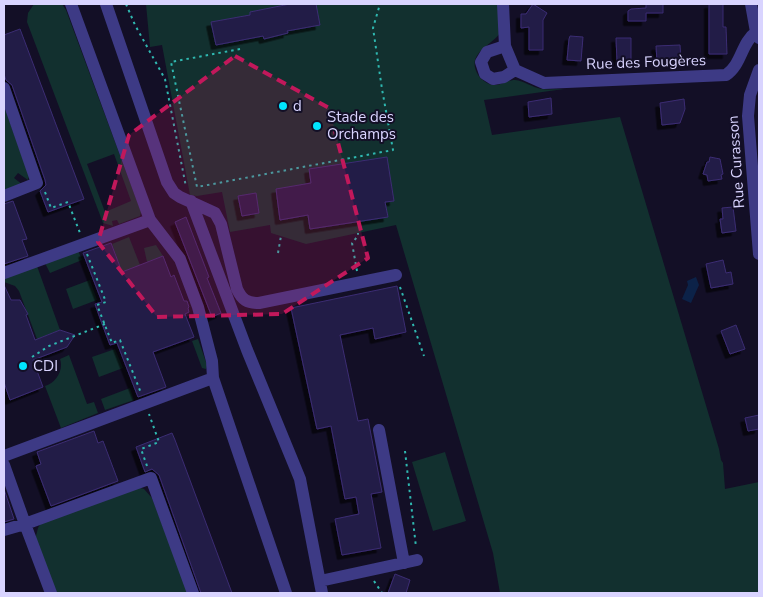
<svg xmlns="http://www.w3.org/2000/svg" width="763" height="597" viewBox="0 0 763 597" font-family="'Nunito Sans',sans-serif">
<defs>
<filter id="shadow"><feDropShadow dx="-4.5" dy="4.5" stdDeviation="0" flood-color="#0009"/></filter>
</defs>
<rect width="100%" height="100%" fill="#130f26"/>
<path fill="#12302f" fill-rule="evenodd" d="M34,4H62L66,10L141,212L140,216L119,224L117,220L112,221L113,226L103,223L27,22L28,13ZM114,154L131,201L105,212L87,164Z
M146,4H498L500,33C491,46 467,53 477,73C480,79 486,83 492,85C501,86 507,80 515,80C524,81 532,87 541,89C548,90 557,89 564,89L484,100L492,135L620,117L719,449L721,460L723,463L725,489L759,482V593H500L493,553L396,225L306,244L271,233L270,225L230,232L222,192L197,196L190,195L162,45L150,47Z
M4,106L29,176L28,180L18,173L14,178L23,185L4,192Z
M129,237L140,265L122,272L112,244Z
M156,245L163,256L147,262L144,248Z
M77,248L82,260L50,273L44,261Z
M37,266L60,330L37,339L19,291L15,286L4,282V276Z
M90,280L97,300L73,309L66,289Z
M198,339L207,365L206,369L202,368L192,341Z
M115,349L123,368L99,377L92,357Z
M69,355L87,404L94,402L98,413L61,428L45,386C56,383 64,370 60,359Z
M130,388L134,400L105,410L101,399Z
M445,452L466,521L433,531L412,462Z
M134,486L144,489L152,498L188,593H56L35,540L38,528L43,519Z"/>
<path fill="#0c2248" d="M696,277L699,285L691,303L682,299L688,285L687,281Z"/>
<path fill="#241b47" stroke="#3b2d73" filter="url(#shadow)" d="M290,4H316L320,25L287,31L288,33L264,39L263,36L216,45L211,22L250,15V12Z
M533,4L547,13L543,20V50H529V27L521,28V14H526Z
M646,4H663V13H646V21H628V11L631,9L646,8Z
M709,4H723V27H726L727,54H709Z
M20,29L84,199L48,212L40,191L46,185L45,180L12,85L6,80L4,74V35Z
M570,36L583,37L581,61L567,60L569,39Z
M616,38H631V61H617Z
M680,45L681,60L657,61L656,46Z
M551,98L552,114L529,117L528,102Z
M684,99L685,109L680,123L662,125L660,103Z
M387,157L394,201L385,202L388,217L310,229L308,215L280,220L276,189L311,183L309,169Z
M710,157L720,159L723,174L721,175L722,179L708,181L707,175L703,174L707,162H709Z
M256,193L259,213L242,216L238,196Z
M13,201L27,239L22,240L28,256L4,264V204Z
M733,207L736,231L722,233L720,219H723L722,208Z
M186,217L209,277L207,278L221,313L212,317L175,222Z
M111,243L122,272L163,256L171,277L174,275L184,301H187L189,307L188,308L189,312L185,314L194,337L153,352L166,387L138,397L117,343L110,345L101,321L95,304L102,302L83,253Z
M723,260L726,273L731,272L733,284L711,288L706,264Z
M4,285L11,300H20L28,314L26,315L35,340L60,330L75,335L67,347L33,360L43,387L10,400L4,382Z
M397,286L406,332L375,339L373,328L340,335L358,421L368,419L382,492L371,494L381,548L342,555L335,519L359,514L356,497L345,499L331,426L317,429L291,308Z
M736,325L745,349L730,354L721,331Z
M759,415V429L748,431L745,418Z
M94,431L98,443L103,441L118,481L51,506L36,466L41,464L37,452Z
M172,433L175,440L232,593H201L159,475L152,469L145,472L136,447Z
M4,489L14,519L4,522Z
M395,574L410,580L406,593H388Z"/>
<g fill="none" stroke-linecap="round" stroke-linejoin="round">
<path stroke="#2fb8b0" stroke-width="2" stroke-dasharray="2.5 4" stroke-linecap="butt" d="M126,4L135,25L165,79L186,187
M240,49L171,62L197,187L393,150L382,89L373,28L380,4
M45,192L51,208L68,202L80,233
M278,253L281,236
M87,254L106,302L97,305L112,343L120,340L141,393
M357,271L352,243L358,236V233
M400,287L424,356
M32,357L49,346L105,324
M405,451L416,547
M147,466L141,449L159,442L149,414
M374,581L382,593"/>
<path stroke="#3d3a85" stroke-width="12" d="M71,4L150,220L180,259L198,307L212,361L213,378L286,593
M106,4L167,182L174,193L180,197L215,213L221,224L237,289C242,300 247,303 259,303L396,275
M503,4L505,46L515,70L544,83L726,75C742,64 741,43 756,32
M751,4L756,32L759,38
M505,46L487,52L481,62L485,74L493,79L504,77L515,70
M759,70L750,95L748,116L759,254
M4,88L37,183L4,196
M191,201L247,350L300,479L322,593
M4,273L150,220
M379,430L404,563
M4,456L213,378
M4,465L25,524L4,530
M320,581L417,560
M51,593L25,524L151,478L193,593"/>
</g>
<path fill="#c2185b" fill-opacity="0.2" stroke="#c2185b" stroke-width="4" stroke-dasharray="10 6" stroke-linejoin="round" d="M235,56L329,108L368,258L282,314L157,317L98,242L129,135Z"/>
<g fill="#00e5ff" stroke="#130f26" stroke-width="2">
<circle cx="283" cy="106" r="5"/>
<circle cx="317" cy="126" r="5"/>
<circle cx="23" cy="366" r="5"/>
</g>
<g text-anchor="middle" stroke-width="4" stroke-linejoin="round" paint-order="stroke">
<g font-size="15" fill="#d9d4ff" stroke="#130f26">
<text transform="translate(646 62) rotate(-2)" y="5">Rue des Fougères</text>
<text transform="translate(736 162) rotate(-94)" y="5">Rue Curasson</text>
</g>
<g font-size="15" fill="#d9d4ff" stroke="#130f26" text-anchor="start">
<text x="293" y="111">d</text>
<text x="327" y="122">Stade des<tspan x="327" dy="17">Orchamps</tspan></text>
<text x="33" y="371">CDI</text>
</g>
</g>
<rect width="763" height="597" fill="none" stroke="#d9d4ff" stroke-width="10"/>
</svg>
